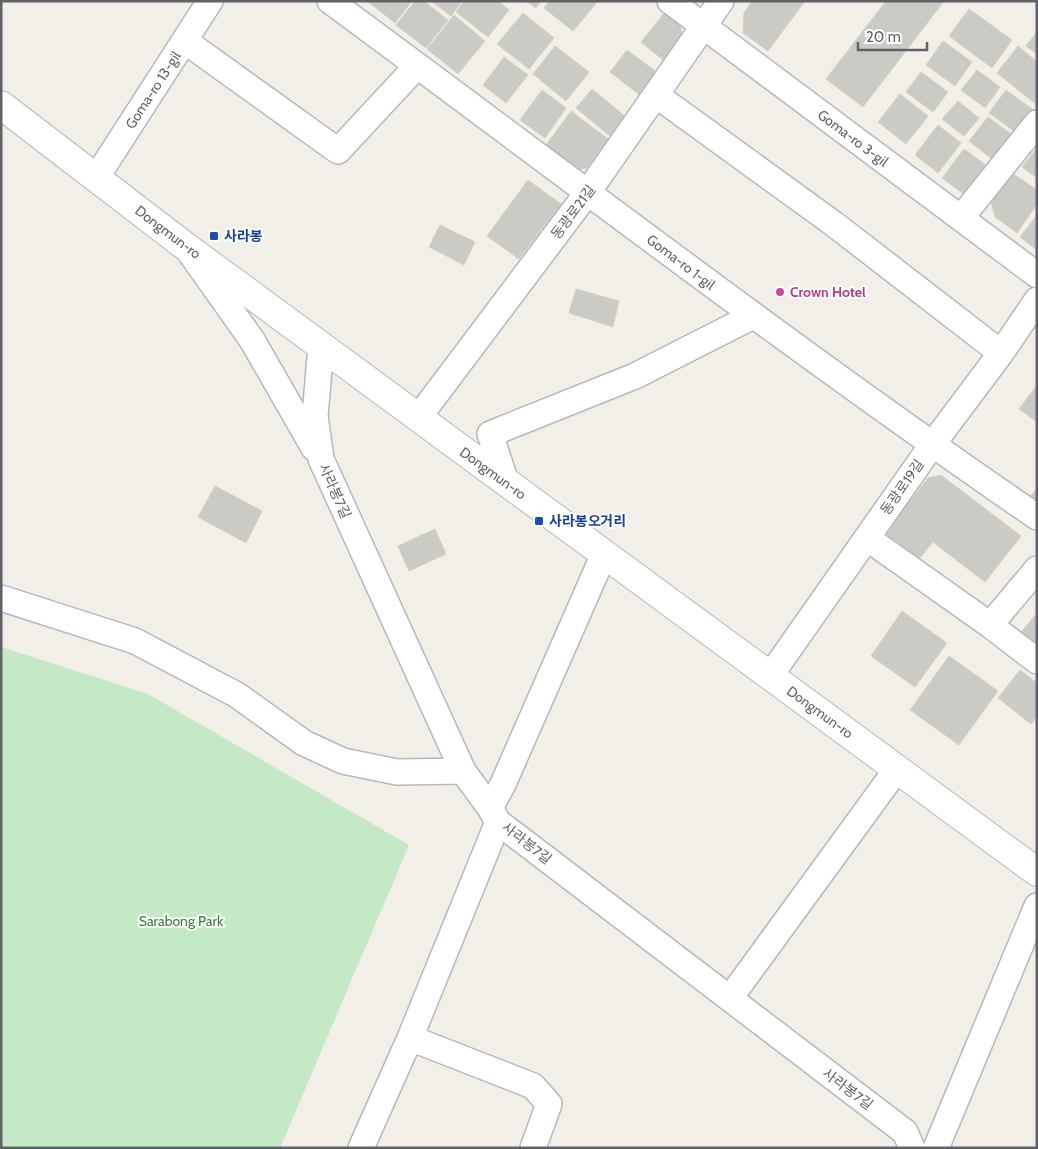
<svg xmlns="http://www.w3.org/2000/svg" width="1038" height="1149" viewBox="0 0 1038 1149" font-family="Cabin,'Noto Sans KR',sans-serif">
<rect width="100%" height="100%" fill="#f1efe8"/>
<path fill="#c5e8c5" d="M1,647L148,694L409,845L280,1148H1Z"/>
<path fill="#cccac5" stroke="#d6d1c6" d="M367,1H412L395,23Z
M415,1H424L448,20L426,48L396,25Z
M431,1H462L451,16Z
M464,1H498L509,10L488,37L456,12Z
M526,1H541L536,8Z
M549,1H598L573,31L544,8Z
M752,1H805L768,51L743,33L744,13Z
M886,1H944L863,107L826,79Z
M969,9L1012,40L992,68L949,36Z
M666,11L681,23L682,46L668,64L641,42Z
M523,13L554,38L529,69L497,44Z
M454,15L485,41L458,74L427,49Z
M1037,32V54L1026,46Z
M943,41L972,62L955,86L926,65Z
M555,46L589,72L566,101L533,74Z
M1018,46L1037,62V105L997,73Z
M627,50L658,73L641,96L610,72Z
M504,57L528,75L506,103L483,85Z
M977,70L1000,87L985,108L961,90Z
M921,72L948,92L933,112L906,92Z
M592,89L626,117L610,136L576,108Z
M542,90L566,108L545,138L520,120Z
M1006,90L1035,111L1018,134L989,113Z
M900,94L928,116L906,144L878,122Z
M958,101L979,118L964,136L942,119Z
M571,111L608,139L587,168L574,170L544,148Z
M988,117L1015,137L996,162L969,141Z
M938,125L961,143L938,173L915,155Z
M1037,148V178L1022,167Z
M964,149L991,169L969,198L942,178Z
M1009,171L1037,190V204L1017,233L995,217L990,198Z
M528,180L561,204L519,259L487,236Z
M1037,215V250L1020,237Z
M440,225L475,242L464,265L429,247Z
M576,289L619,301L613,327L569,313Z
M1037,385V422L1019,409Z
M941,475L1021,536L985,582L933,542L919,559L885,533L928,478Z
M215,486L262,511L246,543L198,517Z
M1037,489V505L1029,497Z
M435,529L446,554L409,571L398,546Z
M902,611L947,643L915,687L871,656Z
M1037,613V649L1019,635Z
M949,656L998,691L959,745L910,710Z
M1020,670L1037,683V717L1031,724L998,698Z"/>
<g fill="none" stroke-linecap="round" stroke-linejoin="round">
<g stroke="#b5b8bc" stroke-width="28">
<path id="minor" d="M330,1C565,174 796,352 1037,517
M670,1L1037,275
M185,41L338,151L417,66
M656,95L834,224L1001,353
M96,178L210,1
M961,218L1037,123
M191,254L252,340L314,448
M321,346L315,416L321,459L463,771L490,808L498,822L905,1132L912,1148
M418,418L588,192L721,1
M506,482L490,434L635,376L753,316
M867,538L990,625L1037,661
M1,598L135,641L237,695L304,743L343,761L397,772L463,771
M990,625L1037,569
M770,676L932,445L1001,353L1037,300
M490,808L503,784L604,554
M730,998L897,769
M410,1038L533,1086L549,1104L533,1148
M361,1148L410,1038L498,822
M936,1148L1037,906"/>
</g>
<g stroke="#b6babf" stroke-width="30">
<path id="secondary" d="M1,105L185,246L1037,872"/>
</g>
<use href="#minor" stroke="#fff" stroke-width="25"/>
<use href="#secondary" stroke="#fff" stroke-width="28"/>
</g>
<g fill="#1a4fb4" stroke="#fff" stroke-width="2">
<rect x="209" y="231" width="10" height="10" rx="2.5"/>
<rect x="534" y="516" width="10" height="10" rx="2.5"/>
</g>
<circle fill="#d1479c" stroke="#fff" stroke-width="2" cx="780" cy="292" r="5"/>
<g text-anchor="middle" stroke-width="4" stroke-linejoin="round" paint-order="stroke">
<g font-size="14" fill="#5f6368" stroke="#fff">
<text transform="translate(153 90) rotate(-57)" y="5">Goma-ro 13-gil</text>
<text transform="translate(853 138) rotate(37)" y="5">Goma-ro 3-gil</text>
<text transform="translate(573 212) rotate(-53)" y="5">동광로21길</text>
<text transform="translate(168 232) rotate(37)" y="5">Dongmun-ro</text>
<text transform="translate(681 262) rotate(37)" y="5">Goma-ro 1-gil</text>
<text transform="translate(493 473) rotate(36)" y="5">Dongmun-ro</text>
<text transform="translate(902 487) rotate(-55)" y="5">동광로19길</text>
<text transform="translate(335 491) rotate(66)" y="5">사라봉7길</text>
<text transform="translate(820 712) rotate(36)" y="5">Dongmun-ro</text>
<text transform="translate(527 843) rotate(38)" y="5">사라봉7길</text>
<text transform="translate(848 1089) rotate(37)" y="5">사라봉7길</text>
</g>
<g font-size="14" font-weight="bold" fill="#164399" stroke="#fff" text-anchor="start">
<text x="224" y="241">사라봉</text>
<text x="549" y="526">사라봉오거리</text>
</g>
<g font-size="14" font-weight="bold" fill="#b23c85" stroke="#fff" text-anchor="start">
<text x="790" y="297">Crown Hotel</text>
</g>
<g font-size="14" fill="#348238" stroke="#fff">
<text x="181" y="926">Sarabong Park</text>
</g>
</g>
<rect width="1038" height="1149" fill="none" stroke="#5f6368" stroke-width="5"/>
<path d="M858 42v8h69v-8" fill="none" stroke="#5f6368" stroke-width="2.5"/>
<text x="866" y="42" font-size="15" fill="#5f6368" stroke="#ffffff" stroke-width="4" paint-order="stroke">20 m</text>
</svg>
